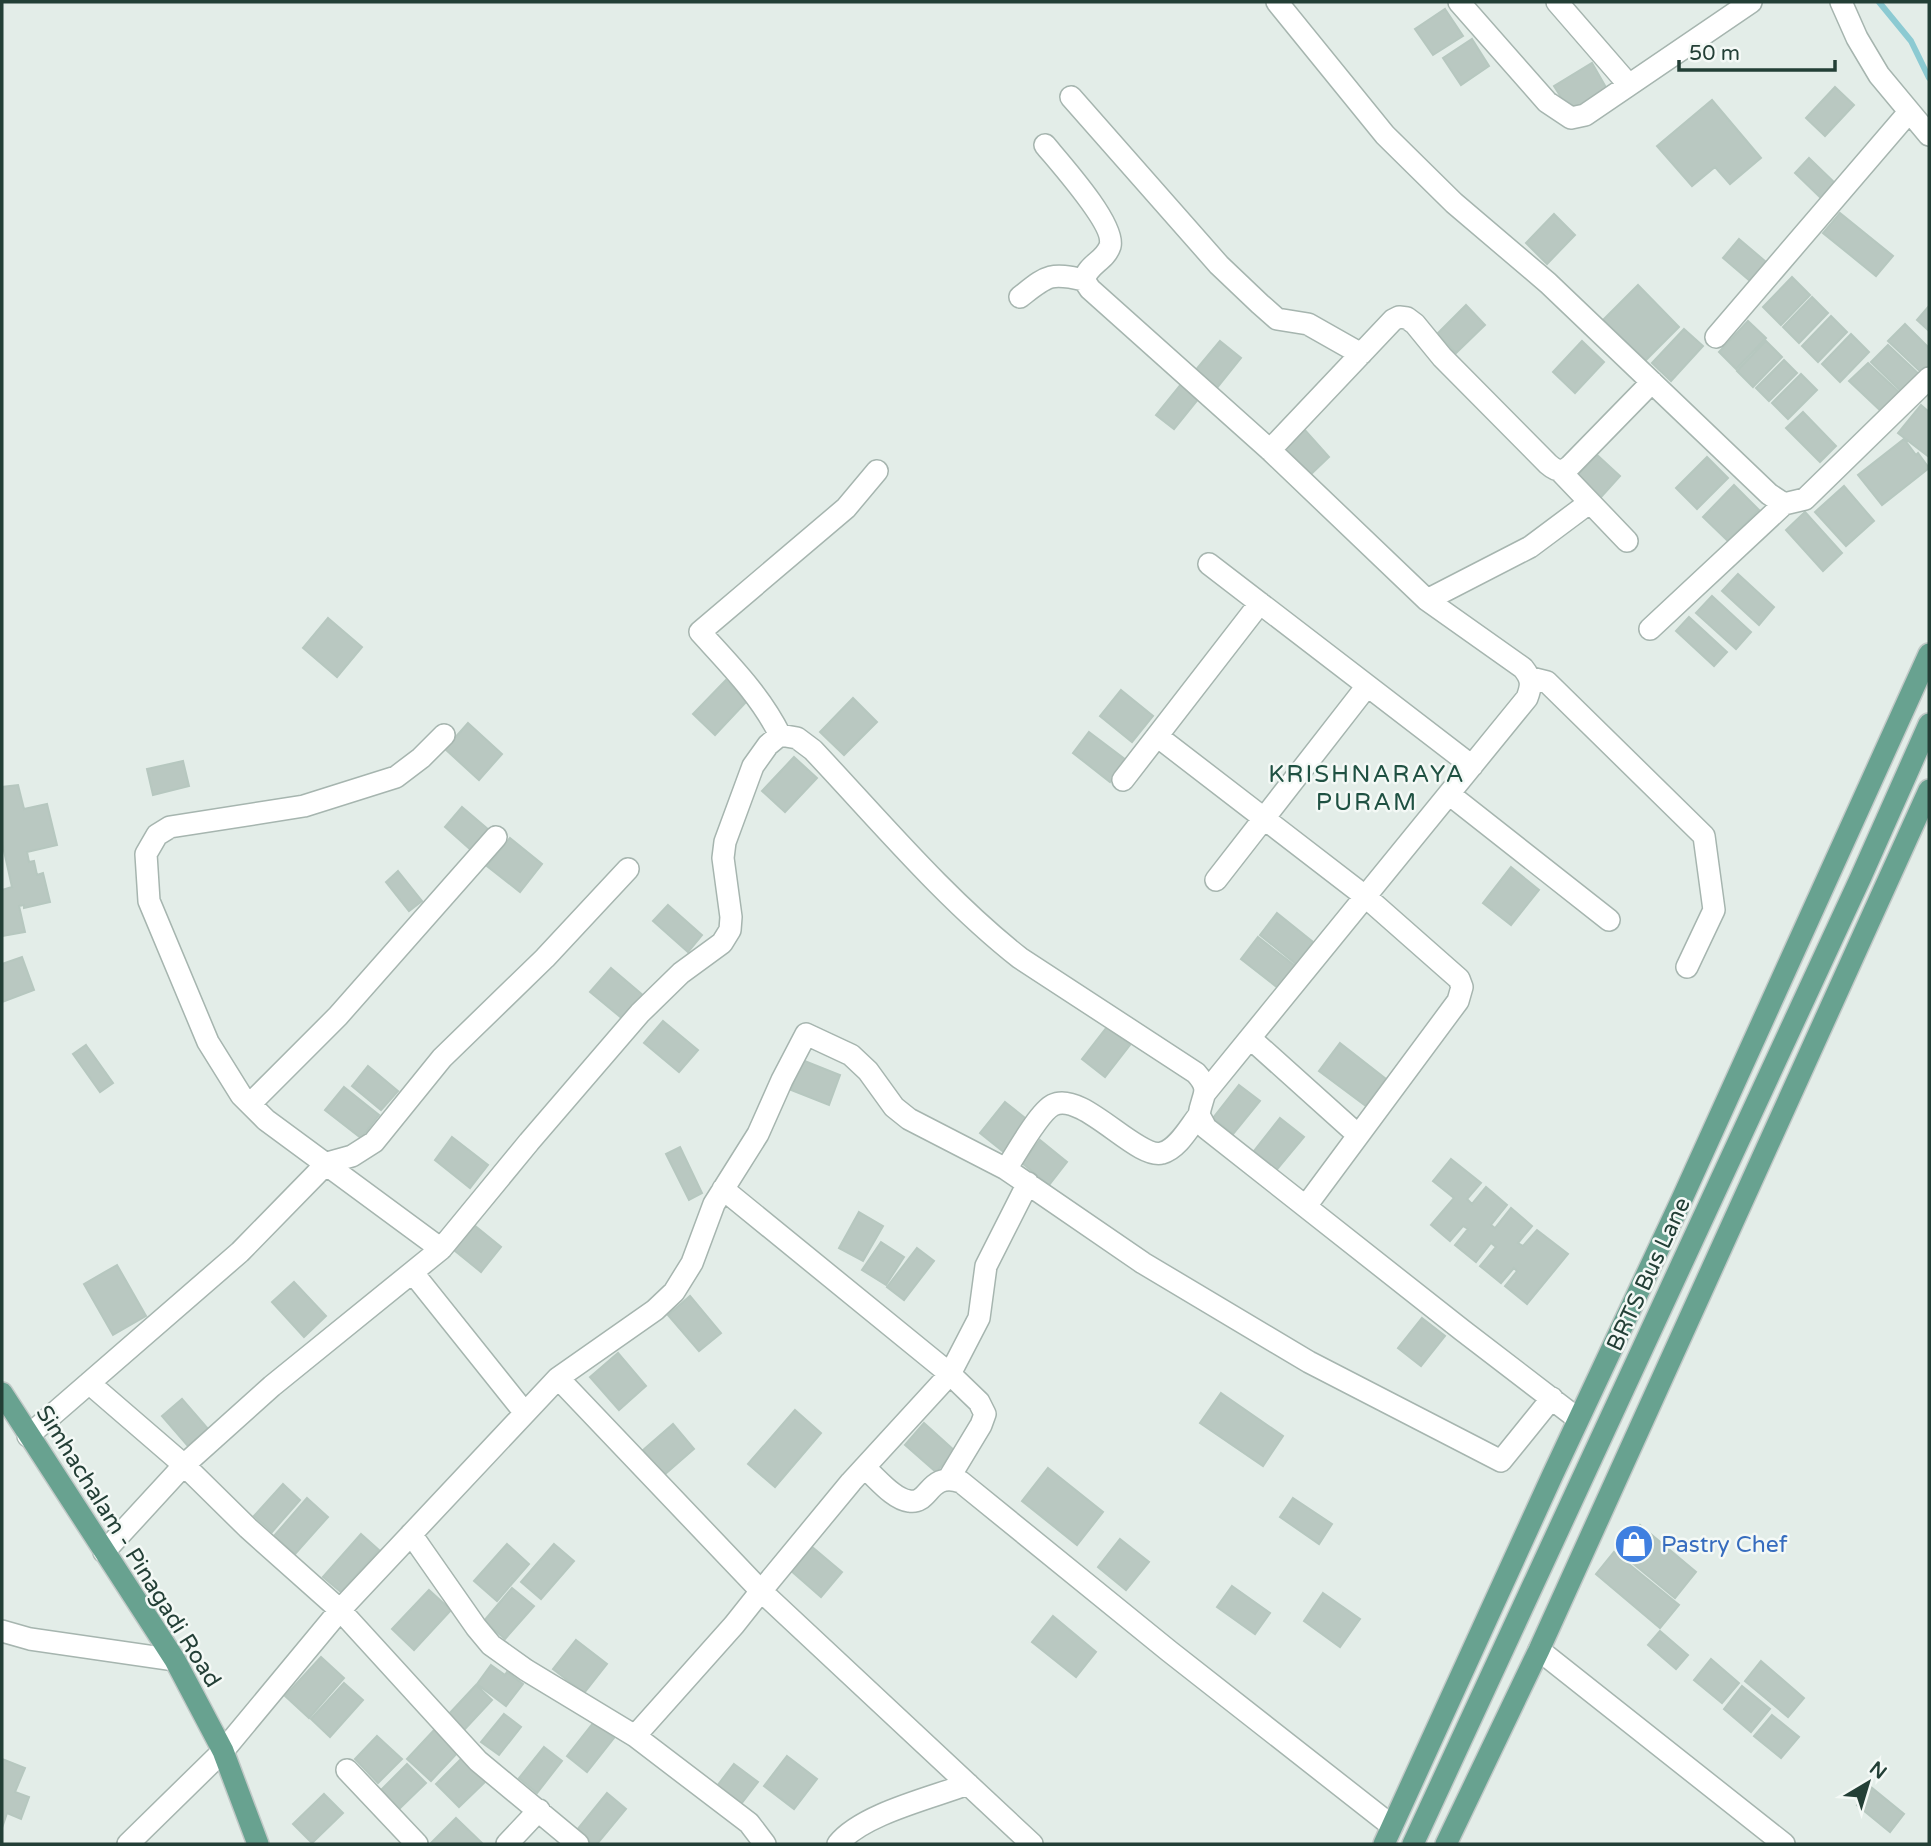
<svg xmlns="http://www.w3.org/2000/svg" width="1931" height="1846" viewBox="0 0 1931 1846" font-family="'Varela Round',sans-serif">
<rect width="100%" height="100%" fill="#e3ede8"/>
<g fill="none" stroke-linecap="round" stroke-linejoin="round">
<path stroke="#8ccad2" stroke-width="6" d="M1879,2L1911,41L1929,78"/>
</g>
<path fill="#b9c8c1" stroke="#b6c7bf" stroke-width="2" d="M1445,9L1463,36L1433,55L1415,29Z
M1472,39L1489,66L1461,85L1443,58Z
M1592,63L1608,91L1571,113L1554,86Z
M1835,87L1854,105L1825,136L1806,118Z
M1712,100L1761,158L1730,184L1715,167L1692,186L1657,146Z
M1809,158L1838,186L1824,201L1795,173Z
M1840,213L1893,256L1876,276L1823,233Z
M1554,214L1575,235L1547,264L1526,243Z
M1739,239L1772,267L1756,286L1723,258Z
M1792,277L1810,295L1781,325L1763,307Z
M1638,285L1679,327L1645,361L1603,320Z
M1812,297L1828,313L1799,343L1783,327Z
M1466,305L1485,325L1456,353L1437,334Z
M1929,306V331L1917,320Z
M1831,316L1847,332L1818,362L1802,346Z
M1748,321L1766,338L1736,369L1719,352Z
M1905,324L1929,348V367L1923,374L1888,341Z
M1684,329L1703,346L1671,381L1652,363Z
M1851,334L1869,352L1840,382L1822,364Z
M1220,341L1241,358L1216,389L1195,371Z
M1582,341L1604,362L1575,393L1553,372Z
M1766,341L1782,357L1753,387L1737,371Z
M1888,345L1921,376L1904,394L1871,362Z
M1784,360L1797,373L1769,401L1756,388Z
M1868,363L1901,394L1883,413L1849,381Z
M1801,374L1817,390L1788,419L1772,403Z
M1182,383L1199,398L1174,429L1156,415Z
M1921,405L1929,412V457L1898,433Z
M1803,412L1836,446L1820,462L1786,428Z
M1303,428L1329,457L1308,477L1281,448Z
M1904,439L1916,455L1918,453L1929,468L1882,505L1858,475Z
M1596,454L1620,476L1601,497L1577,476Z
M1707,457L1728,478L1697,509L1676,488Z
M1734,485L1759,510L1728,541L1703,517Z
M1844,486L1874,521L1846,546L1815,512Z
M1805,512L1842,553L1823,571L1786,530Z
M1738,574L1774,607L1759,625L1722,591Z
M1712,596L1751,632L1736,649L1696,613Z
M1689,617L1727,652L1714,666L1676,631Z
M328,618L362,647L337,677L303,648Z
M726,680L747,701L715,735L693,714Z
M1121,690L1153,716L1132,742L1100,716Z
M853,698L877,722L844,755L820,732Z
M468,723L502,754L479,780L445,749Z
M1089,732L1126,760L1110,782L1073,753Z
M794,757L817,778L785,812L762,791Z
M183,761L189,786L153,795L147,769Z
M18,785L24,809L47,804L57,845L27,852L29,862L34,861L37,875L43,873L50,902L24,908V905L19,906L25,932L2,936V890L12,887L2,842V787Z
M462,807L489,830L471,850L445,827Z
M510,838L542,864L520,892L487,866Z
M1511,867L1539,890L1511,925L1483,903Z
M398,871L422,901L409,911L386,882Z
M668,905L702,935L688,952L653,921Z
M1277,913L1313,942L1296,964L1260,935Z
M1258,937L1295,966L1278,988L1241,959Z
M22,957L34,990L2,1002V964Z
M611,968L644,996L624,1020L590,992Z
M663,1021L698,1050L679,1072L644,1043Z
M1107,1027L1130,1045L1105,1077L1082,1059Z
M1340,1043L1386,1079L1366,1106L1319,1071Z
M86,1045L113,1083L100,1092L73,1054Z
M802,1060L840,1075L829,1105L791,1090Z
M368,1066L398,1091L381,1110L352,1086Z
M1239,1085L1260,1101L1233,1134L1213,1118Z
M344,1087L379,1115L361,1138L325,1110Z
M1005,1102L1030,1122L1005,1153L980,1133Z
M1280,1118L1304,1137L1273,1174L1250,1156Z
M452,1137L488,1165L470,1188L435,1160Z
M1040,1140L1067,1162L1049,1185L1022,1163Z
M680,1147L702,1193L689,1200L666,1154Z
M1451,1159L1481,1183L1467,1199L1472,1204L1486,1187L1507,1205L1491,1225L1495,1228L1511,1208L1532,1226L1518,1243L1523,1246L1537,1230L1568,1254L1527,1304L1505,1286L1517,1271L1514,1268L1501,1283L1480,1266L1496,1247L1491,1243L1476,1262L1455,1245L1468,1229L1463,1226L1450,1241L1431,1225L1454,1198L1433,1181Z
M859,1212L883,1226L863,1261L839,1248Z
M474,1225L501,1247L481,1272L454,1250Z
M881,1242L904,1257L886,1285L862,1270Z
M917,1248L934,1261L904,1300L887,1287Z
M117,1265L146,1316L113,1335L84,1284Z
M294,1282L326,1316L304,1337L272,1302Z
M690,1296L721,1333L699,1351L668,1315Z
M1422,1318L1445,1336L1421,1366L1398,1348Z
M618,1353L646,1386L619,1410L590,1377Z
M1221,1393L1283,1436L1263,1466L1200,1423Z
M182,1399L208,1429L188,1446L162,1416Z
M795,1410L821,1433L775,1487L748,1464Z
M924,1423L955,1451L936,1472L905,1445Z
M673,1424L694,1449L664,1475L643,1450Z
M1048,1468L1103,1512L1077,1545L1022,1501Z
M283,1484L300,1500L272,1532L254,1516Z
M307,1498L328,1517L295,1554L274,1536Z
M1293,1498L1332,1524L1319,1544L1280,1517Z
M1640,1525L1696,1572L1675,1598L1618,1551Z
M361,1534L379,1550L341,1592L323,1577Z
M1120,1539L1149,1562L1126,1590L1098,1567Z
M507,1544L529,1564L497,1601L474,1581Z
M554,1544L574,1561L541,1599L521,1582Z
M811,1546L842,1572L821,1597L790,1570Z
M1614,1552L1679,1605L1660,1628L1596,1574Z
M1232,1586L1270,1613L1255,1634L1217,1607Z
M512,1588L534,1606L505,1639L484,1621Z
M429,1590L451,1610L414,1650L392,1629Z
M1323,1593L1360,1619L1340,1647L1304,1621Z
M1053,1616L1096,1652L1076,1677L1032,1642Z
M1660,1631L1688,1655L1676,1669L1648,1645Z
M576,1640L607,1664L584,1693L553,1669Z
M321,1657L344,1678L309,1718L285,1696Z
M1711,1659L1739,1683L1722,1703L1694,1680Z
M1761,1661L1804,1698L1788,1717L1745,1681Z
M491,1665L505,1675L507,1672L523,1684L506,1706L477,1684Z
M344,1683L363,1700L330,1737L311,1719Z
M476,1685L492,1700L464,1730L448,1715Z
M1742,1686L1770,1709L1751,1732L1724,1709Z
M504,1714L521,1727L499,1755L481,1742Z
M1772,1715L1799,1737L1781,1758L1754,1736Z
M594,1722L614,1738L587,1772L567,1756Z
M436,1728L460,1750L431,1781L407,1759Z
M377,1736L402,1759L378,1783L355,1759Z
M544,1747L562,1761L537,1793L519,1778Z
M787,1756L817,1779L794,1809L764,1786Z
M462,1758L486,1781L459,1807L436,1784Z
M2,1759L25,1768L15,1792L29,1797L21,1819L7,1813L2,1828Z
M407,1764L426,1783L399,1809L380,1791Z
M734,1764L758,1782L741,1804L717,1786Z
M1871,1787L1904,1814L1890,1832L1857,1805Z
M607,1793L626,1809L597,1844H592L576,1831Z
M324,1794L343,1813L312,1843L293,1824Z
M456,1818L483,1844H430Z"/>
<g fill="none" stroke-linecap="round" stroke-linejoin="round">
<g stroke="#a6b5af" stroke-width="24">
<path id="minor" d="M1277,2L1385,135L1454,203L1548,283L1769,494L1784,504L1805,499L1929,378
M1459,2L1547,102L1571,118L1585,115L1751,2
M1557,2L1629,85
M1841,2L1857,38L1879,75L1929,135
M1071,97L1219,265L1260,304L1277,319L1308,324L1361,354
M1045,145C1059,162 1116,225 1110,246C1105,261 1088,264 1084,280L1090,289L1270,450L1427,600L1523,668C1532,679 1532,685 1527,698L1206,1092
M1020,297C1047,276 1049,272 1084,280
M1716,337L1909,112
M1270,450L1393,320L1399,317L1407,318L1415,324L1442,357L1548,464C1556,471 1562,473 1570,466L1652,382
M1560,471L1627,541
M1209,564L1472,766
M1427,600L1530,547L1589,503
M1650,629L1784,504
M1531,678L1547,682L1704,836L1714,910L1687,967
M444,735L421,758L396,777L304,806L170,827L157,835L146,854L149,901L208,1042L241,1095L266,1120L441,1249L529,1142L640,1013L681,973L722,943L730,930L731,917L723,858L725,842L753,766L768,745L780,735L797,738L813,750C878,819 946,900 1020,958L1196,1073C1212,1091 1202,1094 1199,1115L1206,1128L1462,1330L1578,1419
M780,735C760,695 730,665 700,632L846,508L877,471
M1157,736L1366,897L1459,979L1462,987L1458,1001L1306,1206
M1123,780L1260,603
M1449,794L1609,920
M1216,880L1367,686
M1250,1038L1358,1135
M250,1104L338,1016L496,837
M1006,1169C1016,1154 1039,1112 1053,1105C1082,1090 1137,1160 1162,1153C1178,1149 1190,1126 1199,1115
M1028,1183L986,1266L979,1318L950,1374L851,1482L761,1591L1032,1844
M723,1189L950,1374L979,1402L985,1414L981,1425L949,1478
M413,1273L525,1413
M558,1378L655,1310L674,1292L692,1263L714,1204L758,1134L782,1080L806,1034L851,1055L868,1071L894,1107L909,1119L1006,1169L1143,1263L1309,1362L1501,1461L1552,1398
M89,1383L184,1465L248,1528L340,1610L478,1761L578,1844
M28,1436L240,1252L327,1163L352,1156L374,1142L442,1058L545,958L628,869
M865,1468C877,1478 893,1499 909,1501C930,1505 928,1471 961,1482L1169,1651L1392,1826
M104,1552L184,1465L272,1386L441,1249
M2,1631L30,1639L175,1660
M1539,1650L1784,1844
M635,1736L749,1823L765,1844
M347,1770L417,1844
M128,1844L223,1751L340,1610L558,1378L761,1591L734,1625L635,1736L526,1670L491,1645L476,1627L411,1534
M507,1844L539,1810
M838,1844C862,1814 931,1798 968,1784"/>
</g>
<g stroke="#c1c9c7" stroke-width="24">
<path id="primary" d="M2,1393L175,1660L223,1751L258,1844
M1384,1844L1553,1474L1682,1199L1929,654
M1413,1844L1860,879L1929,724
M1446,1844L1539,1650L1929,790"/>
</g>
<use href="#minor" stroke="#fff" stroke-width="21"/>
<use href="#primary" stroke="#68a290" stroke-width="21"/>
</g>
<defs>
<g id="shop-disc" transform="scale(2.0125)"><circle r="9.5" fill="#3f7fe0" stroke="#f4f9f6"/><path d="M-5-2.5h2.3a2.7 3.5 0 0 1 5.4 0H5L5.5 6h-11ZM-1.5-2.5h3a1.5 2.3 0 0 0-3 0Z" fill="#fff"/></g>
</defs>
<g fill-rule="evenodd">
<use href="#shop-disc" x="1634" y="1544"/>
</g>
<g text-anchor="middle" stroke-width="5" stroke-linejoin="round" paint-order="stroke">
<g font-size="23" fill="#233f36" stroke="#f4f9f6">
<text transform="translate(1648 1274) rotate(-65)" y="8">BRTS Bus Lane</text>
<text transform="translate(129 1546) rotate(58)" y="8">Simhachalam - Pinagadi Road</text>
</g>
<g font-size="23" fill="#366cbe" stroke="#f4f9f6" text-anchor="start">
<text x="1661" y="1552">Pastry Chef</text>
</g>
<g font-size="24" letter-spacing="2" fill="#1f5142" stroke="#f4f9f6">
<text x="1367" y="782">KRISHNARAYA<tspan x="1367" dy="28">PURAM</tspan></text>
</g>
</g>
<rect width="1931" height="1846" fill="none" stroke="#233f36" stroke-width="7"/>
<g transform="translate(1868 1783) rotate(38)" stroke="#f4f9f6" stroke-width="5" paint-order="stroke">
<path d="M0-5L12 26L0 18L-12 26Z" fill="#233f36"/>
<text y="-10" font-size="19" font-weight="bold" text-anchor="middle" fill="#233f36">N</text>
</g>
<path d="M1679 60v10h156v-10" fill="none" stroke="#233f36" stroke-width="3.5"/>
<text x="1689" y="60" font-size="21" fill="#233f36" stroke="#f4f9f6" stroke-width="5" paint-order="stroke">50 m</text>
</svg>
